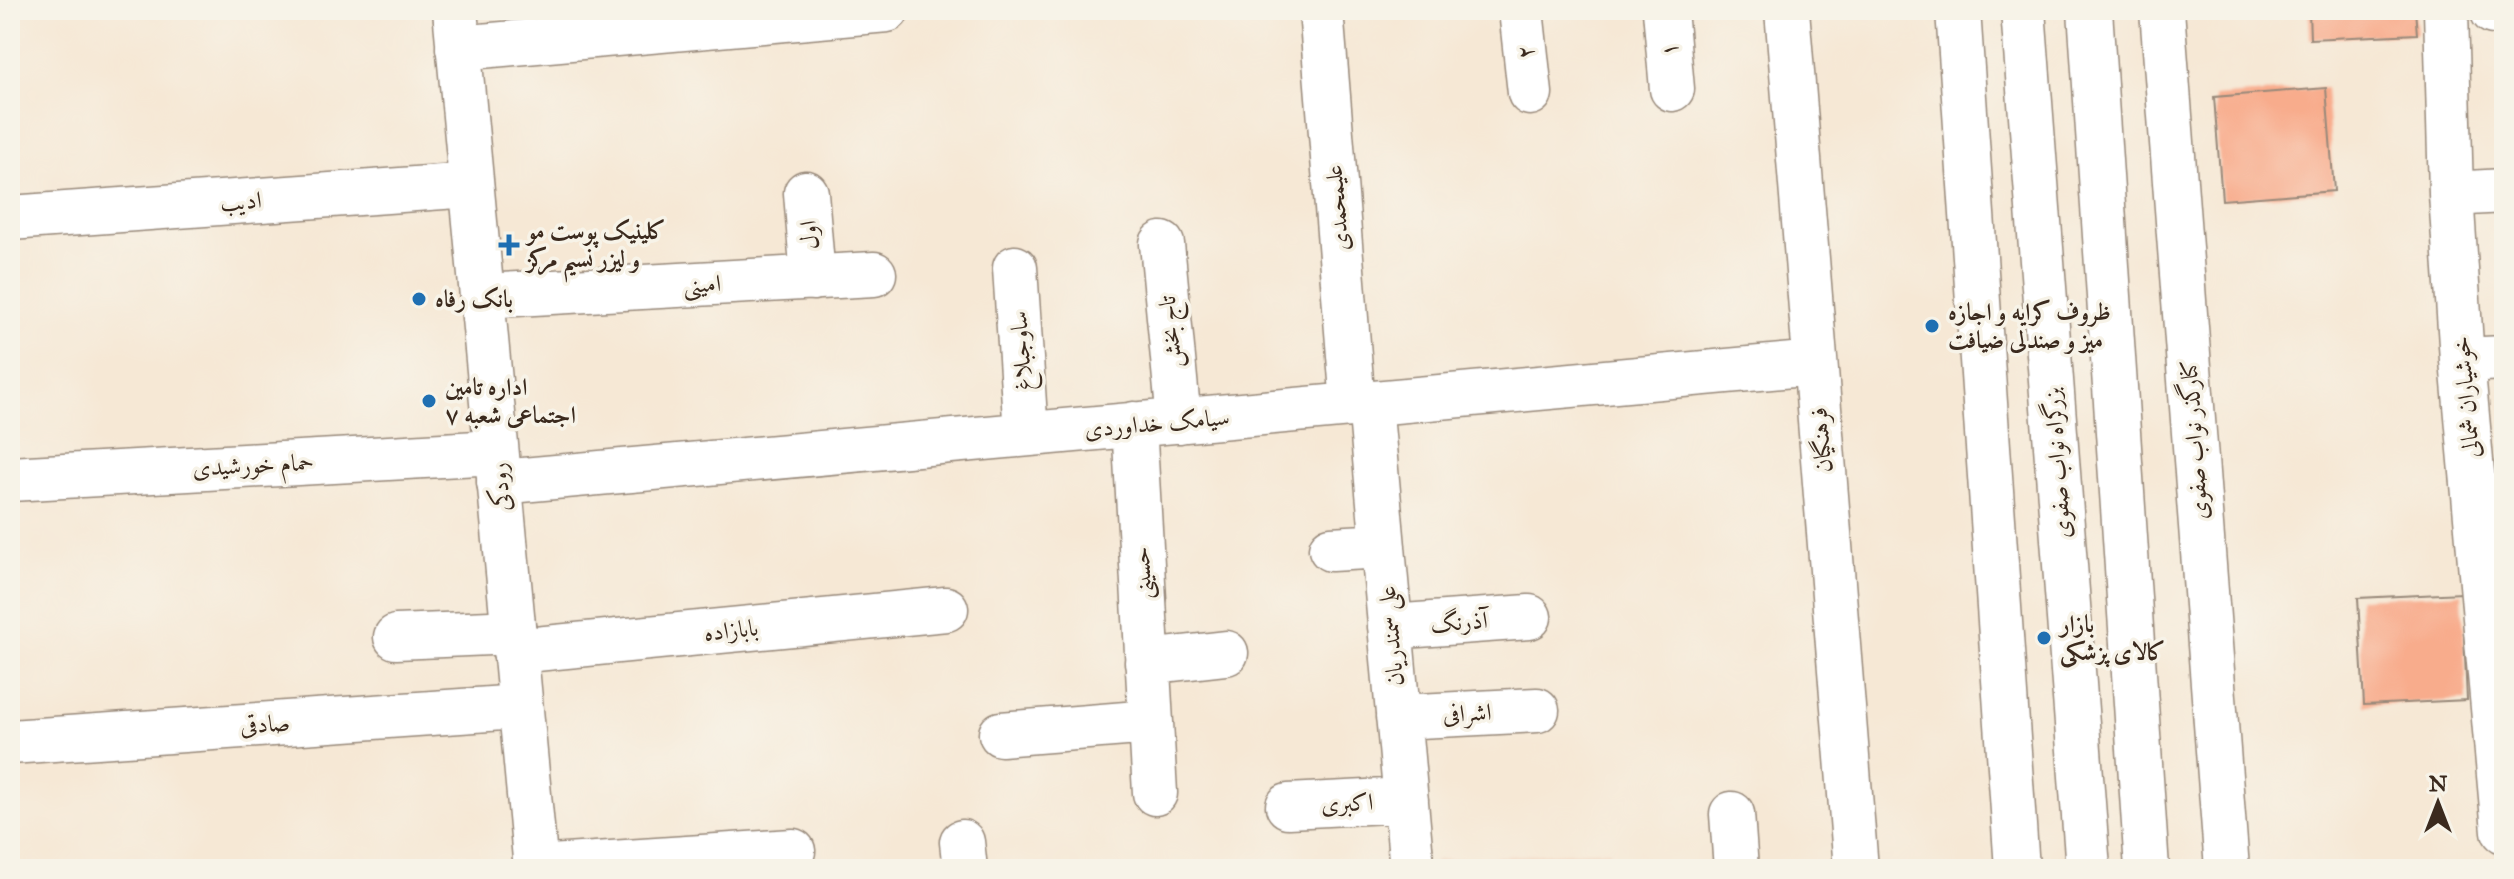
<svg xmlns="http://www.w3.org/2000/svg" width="2514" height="879" viewBox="0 0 2514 879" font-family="'IM FELL Great Primer',Amiri,serif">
<rect width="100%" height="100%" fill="#f7f3e8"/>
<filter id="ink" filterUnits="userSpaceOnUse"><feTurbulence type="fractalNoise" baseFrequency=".0125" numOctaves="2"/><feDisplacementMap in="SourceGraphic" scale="16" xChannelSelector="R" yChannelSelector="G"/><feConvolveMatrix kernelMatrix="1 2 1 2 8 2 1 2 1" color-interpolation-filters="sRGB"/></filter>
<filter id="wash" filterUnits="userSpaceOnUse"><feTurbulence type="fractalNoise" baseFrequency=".006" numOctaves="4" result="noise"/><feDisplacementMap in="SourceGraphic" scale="32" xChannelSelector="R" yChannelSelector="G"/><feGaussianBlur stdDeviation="1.8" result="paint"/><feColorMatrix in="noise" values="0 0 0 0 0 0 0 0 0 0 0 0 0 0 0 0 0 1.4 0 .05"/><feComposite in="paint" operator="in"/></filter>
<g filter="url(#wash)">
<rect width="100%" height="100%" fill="#f6e8d5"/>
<path fill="#f2d4be" d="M1610,850L1611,869H1435V860Z"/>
<g id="blocks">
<path fill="#f8ac8c" d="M2309,10H2415L2417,34L2310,39Z
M2326,88L2334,191L2222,200L2214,97Z
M2462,593L2467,700L2364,705L2358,598Z"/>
</g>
</g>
<g filter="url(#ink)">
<use href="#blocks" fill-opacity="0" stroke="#98897a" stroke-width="2"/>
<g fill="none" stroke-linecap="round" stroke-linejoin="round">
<g stroke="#98897a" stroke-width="47">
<path id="minor" d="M1321,10L1353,405
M1521,10L1530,93
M1665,10L1672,89
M1787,10L1856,869
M2446,10L2451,194L2462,360L2504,831
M2493,12H2504
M458,48L887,10
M806,193L813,278
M2451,194L2504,191
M10,218L471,185
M1162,244L1179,421
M1015,268L1026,434
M482,296L874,274
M2462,360L2504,358
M1370,403L1412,869
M1134,424L1155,793
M10,479L496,452
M499,482L1815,363
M1331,549L1383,546
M1390,627L1529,617
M396,637L514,632
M515,651L946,609
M1147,662L1226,653
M1398,717L1537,710
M1001,734L1151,722
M10,742L520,707
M1288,806L1406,800
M1732,814L1736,869
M962,842L965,869
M535,868L793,851"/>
</g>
<g stroke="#98897a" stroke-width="47">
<path id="major" d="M455,10L536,869
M1958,10L2017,869
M2162,10L2227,869"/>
</g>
<g stroke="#98897a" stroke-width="47">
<path id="highway" d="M2023,10L2088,869
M2090,10L2147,869"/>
</g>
<use href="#minor" stroke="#fff" stroke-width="44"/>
<use href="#major" stroke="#fff" stroke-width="44"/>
<use href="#highway" stroke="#fff" stroke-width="44"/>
</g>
</g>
<g fill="#1f6fb2" stroke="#f7f3e8" stroke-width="3">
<path d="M505 233h8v8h8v8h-8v8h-8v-8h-8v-8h8z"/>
<circle cx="419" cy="299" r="8"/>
<circle cx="1932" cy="326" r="8"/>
<circle cx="429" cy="401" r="8"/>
<circle cx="2044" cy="638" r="8"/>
</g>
<g text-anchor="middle" stroke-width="7" stroke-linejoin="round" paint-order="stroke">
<g font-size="24" fill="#3b2a1e" stroke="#f7f3e8">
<text transform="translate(1669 50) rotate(-95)" y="8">۱</text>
<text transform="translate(1525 52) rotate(-96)" y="8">۲</text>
<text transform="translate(241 201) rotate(-4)" y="8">ادیب</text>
<text transform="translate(1337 208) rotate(-95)" y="8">علیمحمدی</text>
<text transform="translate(809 235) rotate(-95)" y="8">اول</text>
<text transform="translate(702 284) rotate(-3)" y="8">امینی</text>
<text transform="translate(1170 332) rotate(-95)" y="8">تاج بخش</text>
<text transform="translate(1021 351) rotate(-94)" y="8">ساوجبلاغ</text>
<text transform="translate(2466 397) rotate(-95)" y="8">خوشیاران شمالی</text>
<text transform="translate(1157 423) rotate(-5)" y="8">سیامک خداوردی</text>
<text transform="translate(1821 440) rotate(-95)" y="8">فرهنگیان</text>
<text transform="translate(2194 440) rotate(-94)" y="8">کنارگذر نواب صفوی</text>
<text transform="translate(2057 463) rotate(-94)" y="8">بزرگراه نواب صفوی</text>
<text transform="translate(253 465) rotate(-3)" y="8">حمام خورشیدی</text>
<text transform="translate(500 487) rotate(-95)" y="8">رودکی</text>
<text transform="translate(1142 573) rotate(-93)" y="8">حسینی</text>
<text transform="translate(1459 622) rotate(-4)" y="8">آذرنگ</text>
<text transform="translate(731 630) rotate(-6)" y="8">بابازاده</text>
<text transform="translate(1391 636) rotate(-95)" y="8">علی سمندریان</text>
<text transform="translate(1467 713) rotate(-3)" y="8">اشرافی</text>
<text transform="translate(265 724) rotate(-4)" y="8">صادقی</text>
<text transform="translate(1347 803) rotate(-3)" y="8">اکبری</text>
</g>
<g font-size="24" font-weight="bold" fill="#3b2a1e" stroke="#f7f3e8" text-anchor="start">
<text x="527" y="239">کلینیک پوست مو<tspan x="527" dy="28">و لیزر نسیم مرکز</tspan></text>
<text x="435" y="307">بانک رفاه</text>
<text x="1948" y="320">ظروف کرایه و اجازه<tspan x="1948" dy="28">میز و صندلی ضیافت</tspan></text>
<text x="445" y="395">اداره تامین<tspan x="445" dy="28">اجتماعی شعبه ۷</tspan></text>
<text x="2060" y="632">بازار<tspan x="2060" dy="28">کالای پزشکی</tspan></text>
</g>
</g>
<rect width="2514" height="879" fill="none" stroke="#f7f3e8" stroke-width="40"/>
<g transform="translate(2438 803)" stroke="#f7f3e8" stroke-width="6" paint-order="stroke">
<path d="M0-6L14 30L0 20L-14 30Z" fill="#3b2a1e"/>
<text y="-12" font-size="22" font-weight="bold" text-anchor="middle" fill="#3b2a1e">N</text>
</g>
</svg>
